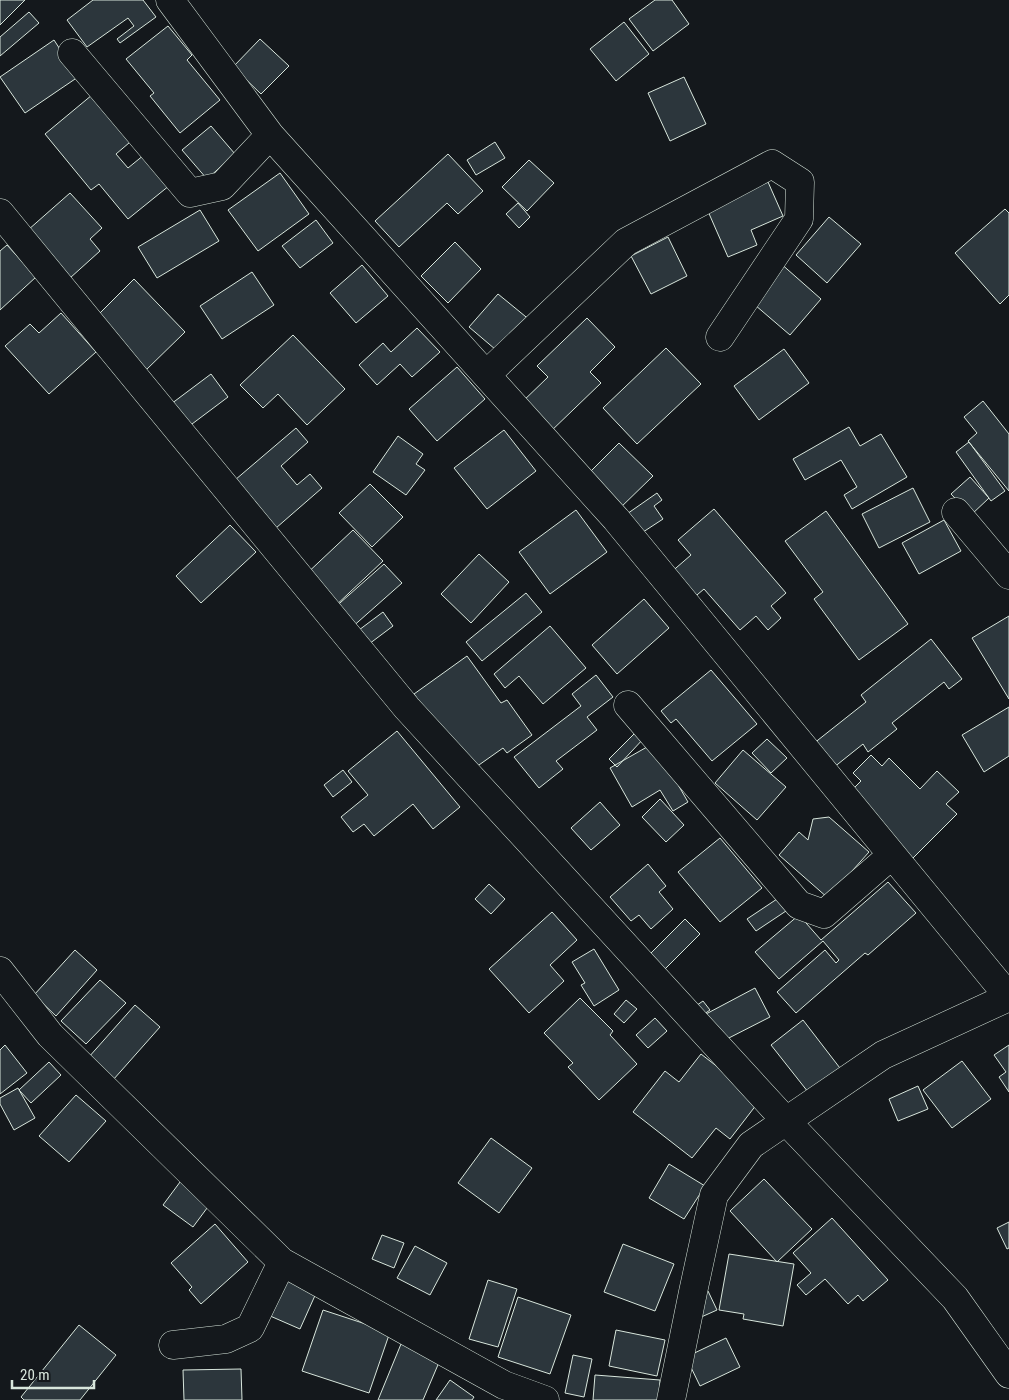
<svg xmlns="http://www.w3.org/2000/svg" width="1009" height="1400" viewBox="0 0 1009 1400" font-family="'Roboto Condensed',sans-serif">
<rect width="100%" height="100%" fill="#14181c"/>
<path fill="#2c363c" stroke="#d8e6dc" d="M0,0H25L0,25Z
M93,0H143L156,17L120,43L117,39L134,26L128,18L87,47L67,20Z
M655,0H672L689,24L653,51L629,19Z
M29,12L39,23L0,56V37Z
M624,22L649,54L616,81L590,49Z
M168,26L192,55L187,60L220,100L180,133L150,96L154,93L126,59Z
M260,39L289,66L261,94L233,67Z
M54,40L78,77L25,113L0,77Z
M684,77L706,124L670,141L648,93Z
M98,90L136,137L116,154L128,168L150,150L175,181L128,219L99,184L91,190L45,134Z
M211,126L235,154L207,179L182,150Z
M495,142L505,158L476,175L467,160Z
M448,154L483,191L458,214L447,203L399,247L375,221Z
M529,160L554,183L527,211L502,187Z
M280,173L309,214L258,251L228,210Z
M768,182L783,216L751,230L757,245L728,257L707,209Z
M70,193L102,228L90,239L100,251L70,278L28,230Z
M518,203L530,217L519,228L506,214Z
M1005,209L1009,213V295L1000,304L955,253Z
M200,210L219,241L157,278L138,247Z
M829,217L861,244L827,283L796,255Z
M316,220L333,243L300,268L282,246Z
M668,237L687,276L651,294L631,256Z
M455,242L481,269L448,303L421,276Z
M7,245L36,277L0,310V251Z
M779,262L821,299L790,335L748,299Z
M362,265L388,296L356,323L330,293Z
M252,272L274,305L222,339L200,306Z
M134,279L185,332L145,371L93,320Z
M498,294L531,321L502,355L469,327Z
M61,313L96,352L49,394L5,346L30,324L39,333Z
M587,318L615,347L590,372L601,383L548,434L519,405L548,377L537,366Z
M417,328L440,352L412,377L400,364L377,385L359,365L383,343L391,352Z
M293,335L345,389L307,425L278,394L263,408L240,385Z
M666,348L701,384L637,444L603,408Z
M784,349L809,383L759,420L734,386Z
M457,367L485,399L437,441L409,409Z
M211,374L228,397L188,427L171,404Z
M983,401L1009,434V491L968,441L977,433L964,417Z
M849,427L860,446L881,434L907,477L852,509L844,495L857,487L841,460L805,480L793,459Z
M296,428L308,442L281,466L297,485L310,474L322,488L276,528L235,480Z
M504,430L536,471L487,509L454,468Z
M398,436L423,454L416,464L425,470L406,495L373,472Z
M969,442L1005,491L991,501L956,452Z
M619,443L653,476L617,511L584,478Z
M970,477L989,498L971,515L951,494Z
M370,484L403,517L372,547L339,513Z
M913,488L930,522L879,548L862,514Z
M657,493L662,500L654,506L663,519L637,536L624,516Z
M714,509L786,593L771,606L781,618L768,630L756,616L740,630L704,589L691,600L669,574L691,555L678,540Z
M576,510L607,552L550,594L519,552Z
M826,511L908,624L859,660L814,599L823,592L785,541Z
M944,520L961,551L919,574L902,543Z
M230,525L256,552L201,603L176,576Z
M353,530L383,561L332,609L302,578Z
M479,554L509,582L471,623L441,594Z
M384,564L402,583L350,629L332,610Z
M526,593L542,612L482,661L466,642Z
M644,599L669,628L617,674L592,645Z
M383,612L393,626L365,647L355,633Z
M1009,616V699L972,638Z
M550,626L586,668L543,704L519,676L505,688L494,674Z
M931,639L962,679L949,689L944,682L892,723L897,729L868,752L863,744L833,768L813,744L866,702L861,695Z
M467,656L501,703L507,700L532,735L507,753L503,748L469,772L414,694Z
M711,670L757,724L712,761L676,719L671,723L661,711Z
M596,675L613,697L587,717L597,730L556,761L563,769L539,788L514,757L581,706L572,694Z
M1009,707V756L984,772L962,735Z
M638,730L645,737L617,767L609,759Z
M397,731L460,807L433,829L413,804L374,836L364,824L353,832L341,817L368,795L348,771Z
M767,739L787,758L771,773L752,753Z
M654,743L688,802L673,811L660,790L632,807L610,768Z
M743,750L786,787L757,820L715,783Z
M871,755L882,766L889,758L920,789L937,771L959,792L946,804L957,814L913,858L848,794L861,781L853,773Z
M343,770L352,782L333,797L324,785Z
M660,799L684,825L666,842L642,817Z
M600,802L620,825L591,850L571,828Z
M829,817L869,852L828,898L779,855L799,832L808,840L813,819Z
M720,838L762,888L720,922L678,872Z
M648,864L666,886L659,892L673,909L651,929L639,915L631,921L610,897Z
M888,882L916,913L868,955L865,953L796,1013L777,992L825,950L836,963L839,960L823,941L779,979L755,952L799,915L821,940Z
M489,884L505,899L491,914L475,899Z
M777,899L786,911L756,931L747,919Z
M552,912L577,940L550,965L564,981L529,1013L489,969Z
M685,919L700,934L661,973L646,958Z
M594,949L619,990L594,1006L581,985L585,983L572,962Z
M75,950L97,970L56,1016L34,995Z
M100,980L126,1003L86,1044L61,1021Z
M755,988L770,1017L721,1042L706,1014Z
M580,998L613,1031L610,1035L637,1064L599,1100L568,1067L573,1063L544,1033Z
M626,1000L637,1009L624,1023L614,1014Z
M703,1001L710,1010L697,1019L690,1010Z
M135,1005L160,1027L113,1080L88,1058Z
M655,1018L667,1031L648,1048L636,1035Z
M803,1020L843,1072L812,1097L771,1045Z
M5,1045L27,1073L0,1094V1050Z
M1009,1045V1092L999,1077L1006,1072L994,1055Z
M701,1054L760,1100L730,1139L716,1128L692,1158L633,1112L665,1071L679,1082Z
M962,1061L991,1099L952,1128L923,1090Z
M49,1062L61,1075L31,1103L19,1090Z
M918,1086L928,1109L898,1121L889,1099Z
M18,1088L35,1118L14,1130L0,1104V1098Z
M76,1095L106,1121L69,1162L39,1136Z
M491,1138L532,1168L499,1213L458,1183Z
M669,1164L705,1186L684,1219L649,1198Z
M183,1178L213,1200L193,1227L163,1205Z
M764,1179L812,1229L777,1262L730,1211Z
M832,1218L888,1280L863,1301L858,1295L848,1304L825,1279L806,1295L797,1285L811,1273L793,1253Z
M1009,1222V1248L1007,1249L997,1228Z
M215,1224L248,1262L201,1304L189,1290L192,1287L171,1263Z
M382,1235L404,1243L394,1268L372,1259Z
M623,1244L674,1264L655,1311L604,1292Z
M415,1246L447,1263L430,1295L397,1278Z
M729,1254L794,1264L783,1326L743,1319L744,1314L719,1310Z
M277,1274L317,1291L300,1329L261,1312Z
M488,1280L517,1289L498,1347L469,1339Z
M708,1291L717,1310L699,1318L690,1299Z
M518,1297L571,1315L550,1374L498,1357Z
M323,1310L390,1332L369,1393L302,1371Z
M79,1325L116,1355L80,1400H24L21,1397Z
M616,1330L665,1340L657,1376L609,1366Z
M726,1338L740,1367L700,1386L686,1357Z
M401,1344L440,1360L423,1400H378Z
M573,1355L592,1359L584,1397L565,1393Z
M241,1369L242,1400H184L183,1370Z
M595,1375L660,1380L659,1400H593Z
M450,1380L474,1397L472,1400H436Z"/>
<g fill="none" stroke-linecap="round" stroke-linejoin="round">
<g stroke="#d8e6dc" stroke-width="29">
<path id="minor" d="M170,0L270,135L616,519L1009,997
M72,53L190,193L222,186L270,135
M0,213L407,708L786,1121L955,1298L1009,1374
M487,374L626,242L772,164L800,182L799,219L720,337
M956,512L1009,575
M628,705L799,905L824,914L892,855
M0,971L50,1035L282,1262L504,1385L545,1400
M173,1345L226,1339L250,1328L282,1262
M671,1400L693,1292L714,1195L751,1145L883,1055L1009,997"/>
</g>
<use href="#minor" stroke="#14181c" stroke-width="28"/>
</g>
<path d="M12 1380v8h82v-8" fill="none" stroke="#d8e6dc" stroke-width="2.5"/>
<text x="20" y="1380" font-size="15" fill="#d8e6dc" stroke="#14181c" stroke-width="4" paint-order="stroke">20 m</text>
</svg>
